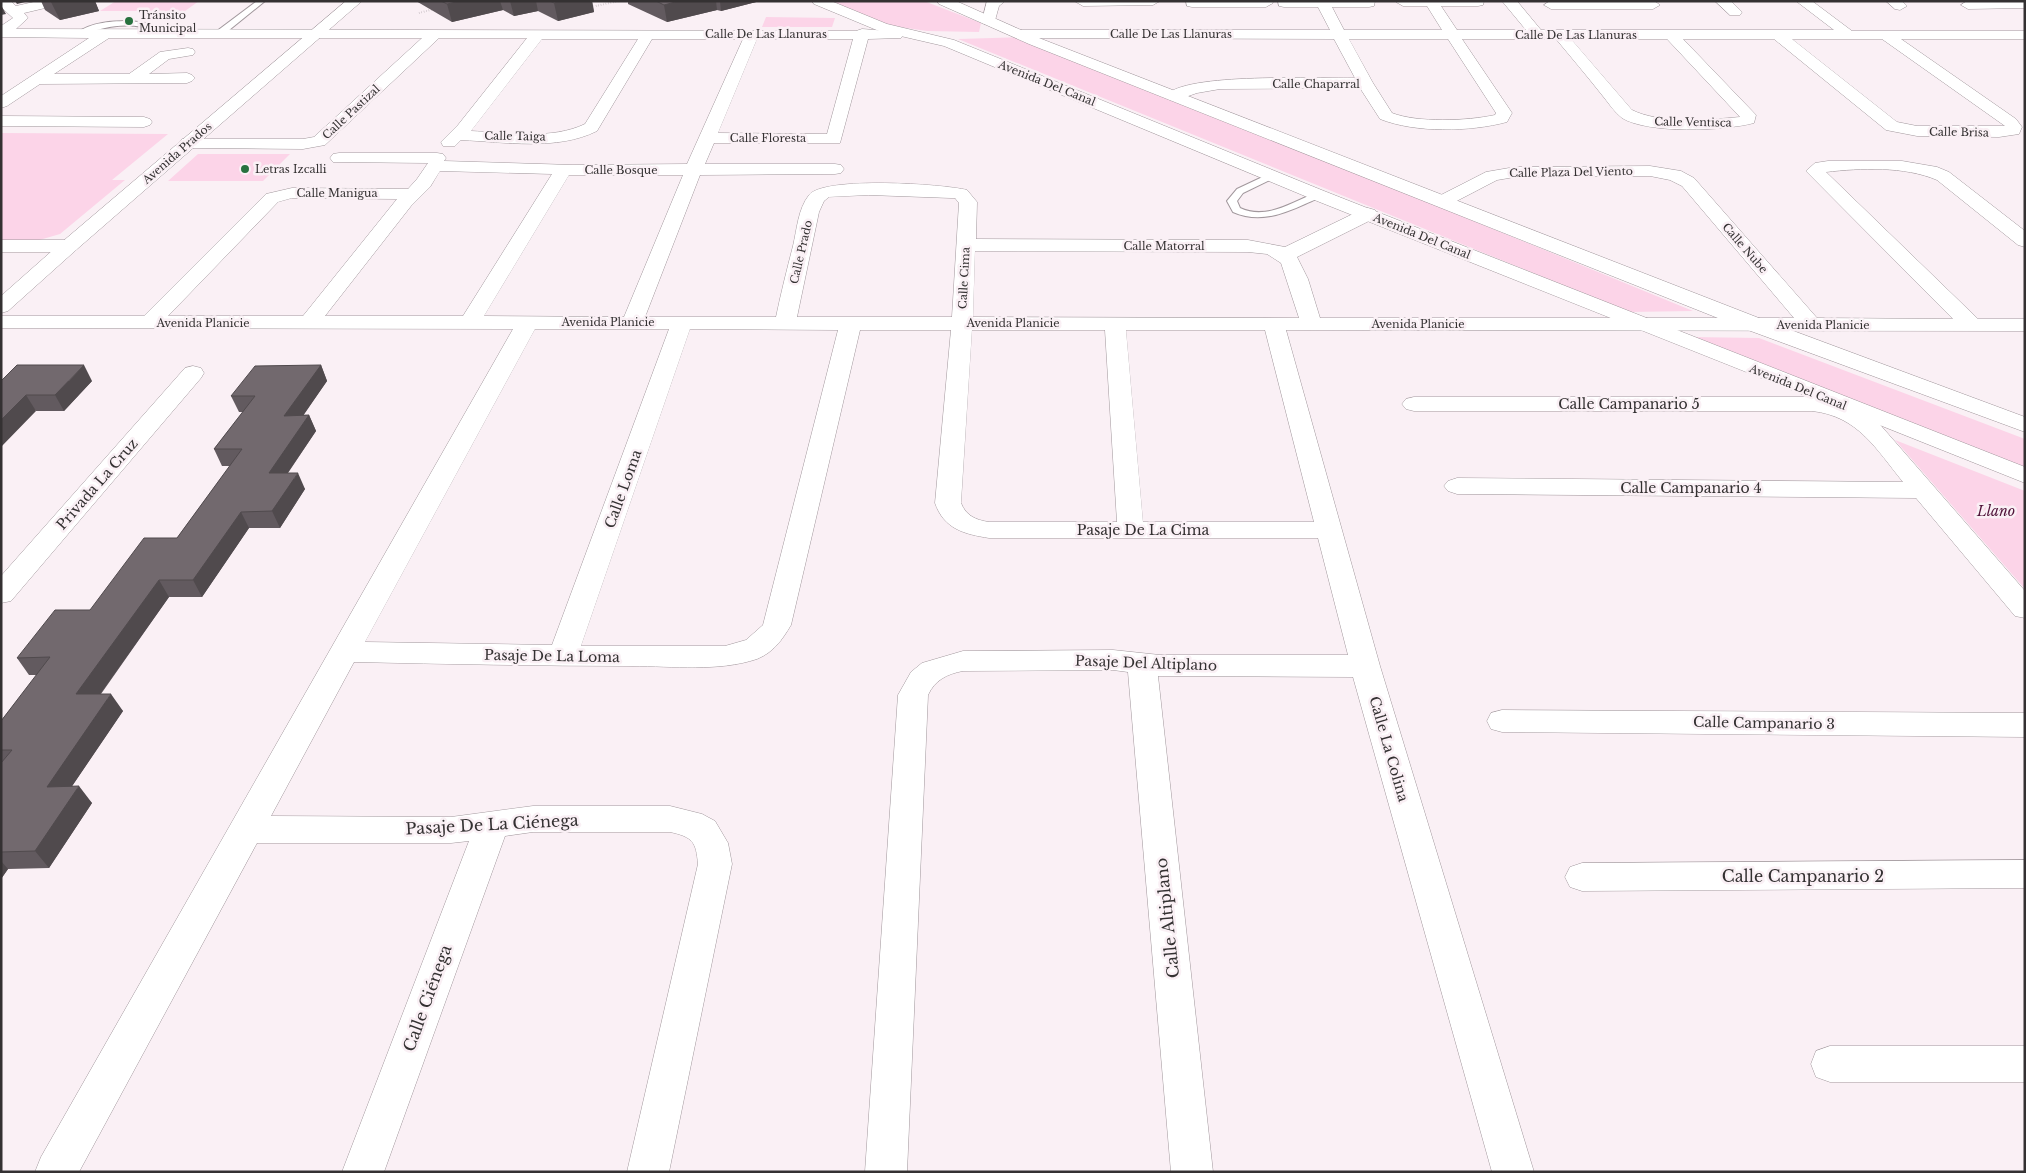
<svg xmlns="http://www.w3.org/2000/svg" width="2026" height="1173" viewBox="0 0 2026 1173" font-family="'Libre Baskerville',serif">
<rect width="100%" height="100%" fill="#faf0f5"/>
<path fill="#fcd4e8" d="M116,1H199L185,11H100Z
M830,1H924L981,23L979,32L927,31L886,25Z
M766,17L835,18L832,27H762Z
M1026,37L1693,311L1629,312L958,39Z
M1,133L168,134L112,180H125L60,234L36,241H1Z
M198,154H290L263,181H168Z
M1691,337L1759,338L2025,439V468Z
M1895,440L2025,491V589Z"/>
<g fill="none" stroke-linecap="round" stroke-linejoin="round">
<g stroke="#a1979c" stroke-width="2">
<path id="lane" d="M257,1H265L223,35H217V31Z
M130,21L146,23L151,26L139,35L135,33L142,27C120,23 102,28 81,35L77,33C91,22 113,21 130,21Z
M1271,173L1274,174V178L1243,193L1237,201L1240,208C1266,220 1291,203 1315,193L1318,192L1323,195C1318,199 1311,201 1305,204C1281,215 1258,223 1233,212L1227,201L1237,189Z"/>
</g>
<g stroke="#a1979c" stroke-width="1">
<path id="street" d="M1,1H11L16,6L38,1H64L62,4L24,13L28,18L16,29L856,31L862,29L901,32L903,35L901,38L868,39L840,143H714L705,164H835L841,165L844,169L841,173L835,174L700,175L645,317H776C781,293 787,269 793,246C797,229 798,209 809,195C824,176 943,184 967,190L977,202L976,239L1248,240L1285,247L1361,210L1368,208L1375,210L1377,214L1375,218L1297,257L1308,279L1320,318H1794L1682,186L1670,180L1650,176L1515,177L1497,180L1449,205L1443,207L1437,205L1434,201L1437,197L1486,172L1515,167L1650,166L1681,171L1694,178L1817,318L1953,319L1806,171L1815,163L1828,161H1902L1937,167L1949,172L2025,231V247L2018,245L1937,180C1904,166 1861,168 1826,172L1978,319H2025V331L1286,330L1380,666L1534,1172H1492L1353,677L1158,676L1213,1172H1171L1128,672L1113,670L963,671C947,674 935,680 928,695L907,1172H865L898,695L911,672L922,663L963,651L1113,650L1160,655H1348L1318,538H989C964,534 944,529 935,503L951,330H860L791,625C782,640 774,652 757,659C718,672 673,666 632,666C540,666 447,664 354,662L271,816L451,817L533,806H670L702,814L715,821L728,843L732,864L669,1172H627L698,864C696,842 693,837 670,832H533L505,836L384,1172H342L469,841L451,843H257L79,1172H35L41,1157L513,329L1,328V316H144L266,194L292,188L408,189L417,179L428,163L333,162L330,158L333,154L339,153H437L443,154L446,158L444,161L573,165L687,164L743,39H652L597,131C557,151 505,142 461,140L455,146H443L441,142L458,125L527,38H439L325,145L303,149L188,148L182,147L180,143L182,139H303L314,137L422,38H109L54,74H129L160,52L188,48L193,49L195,52L193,55L169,59L149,74L187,73L192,75L195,78L192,81L187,83L40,84L7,106L1,108V96L89,38L1,37V26L13,18L1,7ZM542,39H638L585,124C552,140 507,133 471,131ZM757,39H853L827,134L718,133ZM440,171L552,174L463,316H325L411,206L430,187ZM569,175H683L624,317L484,316ZM869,195L951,198H955L959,203L952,317H797L819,212L824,201L829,197ZM292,198L397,199L303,316H168L278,202ZM975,251L1248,252L1267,254L1281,263L1299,318L973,317ZM535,329H669L552,645L365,642ZM690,329L838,330L763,625L746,640L725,646H581ZM972,330H1105L1117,522H989C976,520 966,516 961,503ZM1126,330H1265L1314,522H1143Z
M987,1H1005L999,6L994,24H984L982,21Z
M1160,1L1153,5L1083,6L1076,2Z
M1186,1H1272L1273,3L1266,7H1192L1187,6Z
M1278,1H1375L1374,6L1369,7H1332L1344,30H1442L1427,6H1403L1396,2L1484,1L1483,5L1478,6H1441L1457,30H1526L1502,1H1517L1541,30H1834L1796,1H1812L1852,31H2025V39H1901L2016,119L2022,127L2019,134L1999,137L1917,136L1886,130L1774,39H1683L1756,115L1754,123C1724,131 1648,134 1622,118C1614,112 1608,102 1602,95C1587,76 1571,57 1556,39H1462L1512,113L1507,122C1470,132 1415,133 1380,119L1360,88L1220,89L1197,93L1174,101L1168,99L1166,96C1182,72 1323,79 1355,78L1334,39L1021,38L1016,37L1014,34L1016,31L1021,30H1330L1318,7H1284L1279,6ZM1349,39H1448L1496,113L1495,115C1467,121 1418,123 1392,113L1373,83ZM1571,39H1667L1740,117C1709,120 1659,124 1632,110ZM1792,39H1882L2005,126H1917L1897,122Z
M1550,1H1654L1660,5L1653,9H1551L1544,5Z
M1715,1H1731L1742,12L1740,15H1730Z
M1886,1H1902L1907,6L1900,10L1895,9Z
M1967,1H2025V8L1968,9L1961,5Z
M1,116L144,117L150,119L152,122L150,125L144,127L1,126Z
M1,240H69L76,242L79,246L76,250L69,252H1Z
M193,366L201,368L204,373L201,378L11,601L1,603V576L185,368Z
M1414,397H1812L1850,405L1876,420L2025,591V618L2015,616L1916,498L1457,494L1448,491L1444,486L1448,481L1457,478L1903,482C1876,449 1858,416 1812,411H1414L1406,409L1402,404L1406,399Z
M1502,710L2025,713V737L1502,732L1491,729L1487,721L1491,713Z
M2025,860V888L1582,891L1570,887L1565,877L1570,867L1582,863Z
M1830,1046H2025V1082H1830L1816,1077L1811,1064L1816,1051Z"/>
</g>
<g stroke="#a1979c" stroke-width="1">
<path id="secondary" d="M346,1H362L76,250L8,311L1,313V296L62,242Z
M812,1H831L887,24L954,40L1324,191L2025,467V483L1312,199L944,46L879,31L814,4Z
M937,1H956L1039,38L1764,320L2025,417V432L1748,330L1029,44L939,4Z"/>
</g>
<path stroke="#bbb3b7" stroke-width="2" stroke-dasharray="0.5 2" stroke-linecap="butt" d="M591,7L619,1
M419,13L434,9"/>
<use href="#lane" fill="#fff" fill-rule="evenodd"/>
<use href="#street" fill="#fff" fill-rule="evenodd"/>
<use href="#secondary" fill="#fff" fill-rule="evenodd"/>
</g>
<path fill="#625a5f" d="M41,1H95L99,11L60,20L45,10Z
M416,1H592L594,12L558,21L538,11L514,16L503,10L452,22Z
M628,1H760L721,11L717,10L667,22L628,4Z
M321,365L327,381L303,415H309L316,431L288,473L305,489L280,528H249L202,597H169L101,694L123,711L72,786L92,803L49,868L8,869L1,879V721L37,675H29L17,658L90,610L177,538L230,466H222L214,449L243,412H239L231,396Z
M1,381H92L64,411H36Z"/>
<path fill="#504a4d" d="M15,1H29L17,4Z
M57,1H95L99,11L60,20L51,2Z
M461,1H500L503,10L452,22L447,4Z
M510,1H536L538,11L514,16Z
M562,1H592L594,12L558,21L554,3Z
M679,1H716L717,10L667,22L664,5Z
M720,1H760L721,11Z
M1,5L6,14L1,15Z
M84,365L92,381L64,411L55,395Z
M321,365L327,381L292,432L284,416Z
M26,395L36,411L1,447V420Z
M309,415L316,431L276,490L269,473Z
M298,473L305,489L280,528L272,511Z
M241,512L249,528L202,597L193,580Z
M159,580L169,597L88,711L76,694Z
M111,694L123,711L60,804L47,787Z
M79,786L92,803L49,868L35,851Z
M1,861L8,869L1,879Z"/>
<path fill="#72696e" stroke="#504a4d" d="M441,1H461L447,4Z
M550,1H562L554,3Z
M656,1H679L664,5Z
M17,365H84L55,395H26L1,420V381Z
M321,365L284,416L309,415L269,473H298L272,511L241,512L193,580H159L76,694H111L47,787L79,786L35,851L1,852V763L12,750H1V721L50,657L17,658L55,610H90L144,538H177L242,449H214L255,396H231L255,366Z"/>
<g fill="#27713e" stroke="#faf0f5" stroke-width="2">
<circle cx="129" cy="21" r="5"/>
<circle cx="245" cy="169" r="5"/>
</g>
<g text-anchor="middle" stroke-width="5" stroke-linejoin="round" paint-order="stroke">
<g font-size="11" fill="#343132" stroke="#faf0f5" text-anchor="start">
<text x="139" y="19">Tránsito<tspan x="139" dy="13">Municipal</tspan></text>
<text x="255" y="173">Letras Izcalli</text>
</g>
<g font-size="11" fill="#343132" stroke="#faf0f5">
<text x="766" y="38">Calle De Las Llanuras</text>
<text x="1171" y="38">Calle De Las Llanuras</text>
<text x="1576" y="39">Calle De Las Llanuras</text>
<text transform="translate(1047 83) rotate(22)" y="4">Avenida Del Canal</text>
<text x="1316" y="88">Calle Chaparral</text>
<text transform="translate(351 112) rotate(-43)" y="4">Calle Pastizal</text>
<text transform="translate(1693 122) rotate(1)" y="4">Calle Ventisca</text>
<text transform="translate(1959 132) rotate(1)" y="4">Calle Brisa</text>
<text transform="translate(515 136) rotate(1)" y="4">Calle Taiga</text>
<text x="768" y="142">Calle Floresta</text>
<text transform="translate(177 153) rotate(-41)" y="4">Avenida Prados</text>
<text x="621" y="174">Calle Bosque</text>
<text transform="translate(1571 172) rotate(-1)" y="4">Calle Plaza Del Viento</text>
<text x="337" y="197">Calle Manigua</text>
<text transform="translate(1422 236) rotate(22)" y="4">Avenida Del Canal</text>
<text x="1164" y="250">Calle Matorral</text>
<text transform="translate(1745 248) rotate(49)" y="4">Calle Nube</text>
<text transform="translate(801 252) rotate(-77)" y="4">Calle Prado</text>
<text transform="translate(964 278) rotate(-87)" y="4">Calle Cima</text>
<text x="608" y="326">Avenida Planicie</text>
<text x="203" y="327">Avenida Planicie</text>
<text x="1013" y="327">Avenida Planicie</text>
<text x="1418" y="328">Avenida Planicie</text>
<text x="1823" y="329">Avenida Planicie</text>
<text transform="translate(1798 387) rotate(22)" y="4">Avenida Del Canal</text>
</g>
<g font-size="14" fill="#343132" stroke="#faf0f5">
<text x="1629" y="409">Calle Campanario 5</text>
<text transform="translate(97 484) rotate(-49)" y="5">Privada La Cruz</text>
<text x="1691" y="493">Calle Campanario 4</text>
<text transform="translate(623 489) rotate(-70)" y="5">Calle Loma</text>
<text x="1143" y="535">Pasaje De La Cima</text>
<text transform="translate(552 656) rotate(1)" y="5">Pasaje De La Loma</text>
<text transform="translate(1146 663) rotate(2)" y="5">Pasaje Del Altiplano</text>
<text transform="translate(1764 723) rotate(1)" y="5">Calle Campanario 3</text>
<text transform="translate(1389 749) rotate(74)" y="5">Calle La Colina</text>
</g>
<g font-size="14" font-style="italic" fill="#51143a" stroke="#faf0f5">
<text x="1996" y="516">Llano</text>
</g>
<g font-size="16" fill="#343132" stroke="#faf0f5">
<text transform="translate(492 824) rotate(-3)" y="6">Pasaje De La Ciénega</text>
<text x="1803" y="882">Calle Campanario 2</text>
<text transform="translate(1167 918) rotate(-96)" y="6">Calle Altiplano</text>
<text transform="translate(427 998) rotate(-70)" y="6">Calle Ciénega</text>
</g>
</g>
<rect width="2026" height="1173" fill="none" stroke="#343132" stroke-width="5"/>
</svg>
